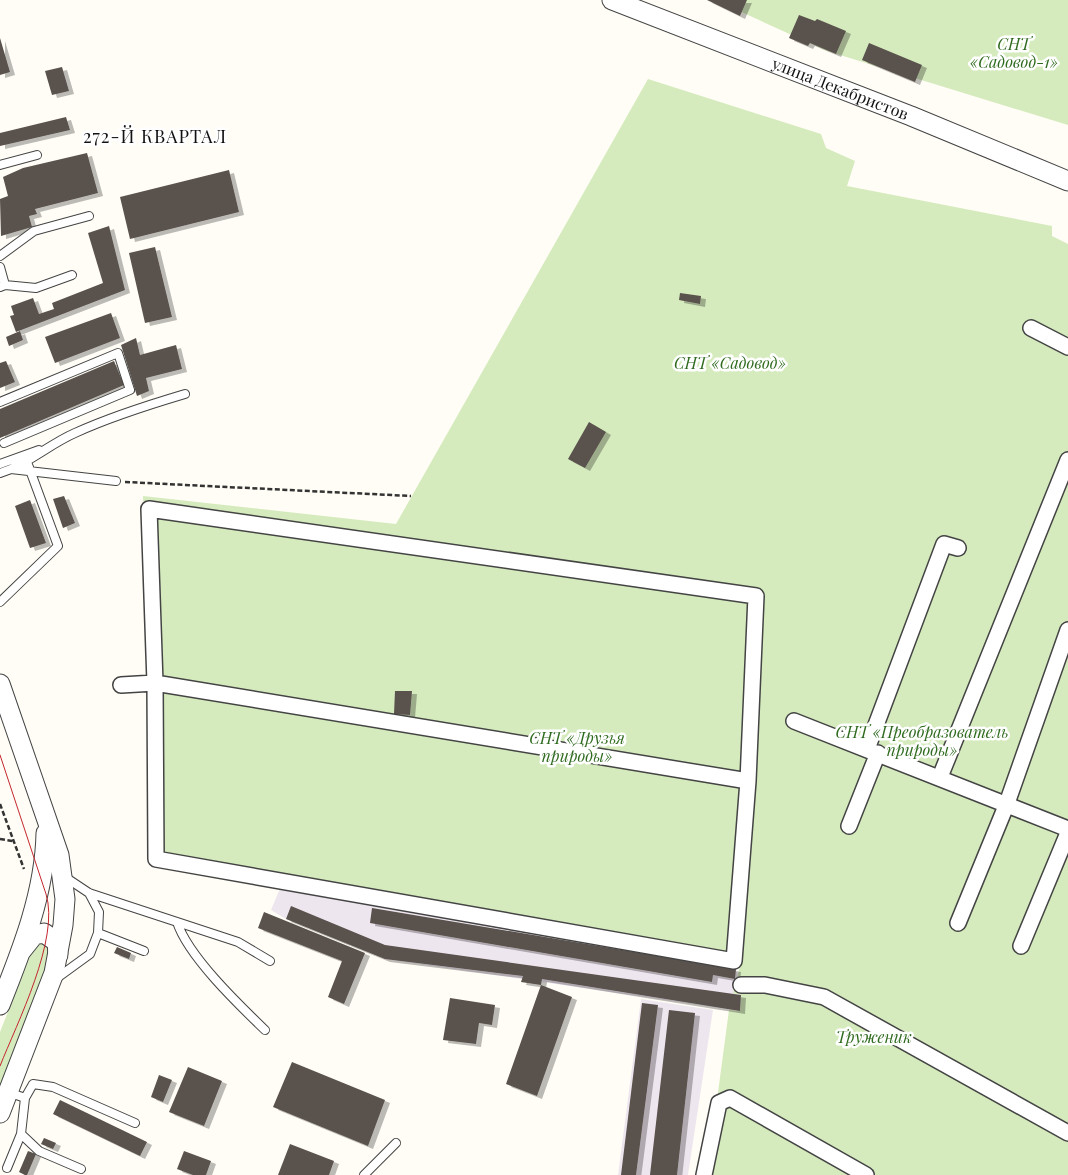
<svg xmlns="http://www.w3.org/2000/svg" width="1068" height="1175" viewBox="0 0 1068 1175" font-family="'Playfair Display',serif">
<defs>
<filter id="shadow"><feDropShadow dx="5" dy="3" stdDeviation="0" flood-color="#0004"/></filter>
</defs>
<rect width="100%" height="100%" fill="#fffdf5"/>
<path fill="#eee6ef" d="M281,886L352,902L736,969L741,995L740,1011L385,959L286,919L271,910Z
M641,999L713,1010L688,1175H618Z"/>
<path fill="#d5ebbd" d="M715,0H1068V125L827,51Z
M648,79L821,134L826,148L855,161L847,186L1052,226V236L1068,244V1175H707L729,1010L740,1011L741,995L733,993L740,966L697,963L352,902L156,859L143,496L396,524Z
M37,939H49L54,956L0,1094V1032Z"/>
<path fill="#5a524d" filter="url(#shadow)" d="M707,0H747L740,16Z
M799,15L815,21L817,19L846,31L836,54L810,43L808,46L789,38Z
M0,38L10,72L0,75Z
M869,43L922,65L915,82L862,60Z
M62,67L69,91L52,95L45,71Z
M66,117L70,130L0,146V133Z
M87,153L98,193L35,209L37,214L29,216L32,227L1,236L0,199L8,196L3,177L23,168Z
M229,170L239,212L130,239L120,197Z
M109,226L125,290L16,332L10,316L14,315L11,306L33,298L39,314L54,309L52,303L103,283L88,233Z
M155,247L172,317L145,323L129,253Z
M680,293L701,296L700,304L679,300Z
M111,313L120,338L55,363L45,337Z
M20,331L23,340L9,346L6,337Z
M136,338L140,355L176,345L182,369L146,378L149,391L137,396L121,345Z
M6,361L15,382L0,388V363Z
M114,361L124,385L0,438V409Z
M589,422L606,432L585,468L568,459Z
M64,496L75,523L63,528L53,499Z
M30,500L46,543L30,548L15,506Z
M395,691H412L410,715L394,714Z
M291,906L385,945L741,995L740,1011L542,979L541,985L521,982L523,976L385,959L286,919Z
M372,908L736,969L735,979L713,975L712,982L370,923Z
M264,912L365,953L344,1004L328,997L342,961L258,928Z
M117,947L131,953L129,959L114,953Z
M541,985L572,997L537,1096L506,1084Z
M450,998L495,1005L492,1025L479,1023L476,1044L443,1040Z
M642,1003L658,1005L636,1175H621Z
M669,1010L695,1013L677,1175H650Z
M292,1062L385,1100L368,1146L273,1107Z
M188,1067L222,1081L204,1126L169,1112Z
M159,1075L172,1080L163,1102L151,1097Z
M60,1100L147,1142L140,1156L53,1114Z
M44,1138L56,1143L53,1149L41,1144Z
M290,1144L334,1161L329,1175H278Z
M28,1151L36,1154L27,1175H25L19,1172Z
M184,1151L211,1161L206,1175H193L177,1169Z"/>
<g fill="none" stroke-linecap="round" stroke-linejoin="round">
<g stroke="#444" stroke-width="10">
<path id="service" d="M0,165L37,155
M0,256L34,231L89,216
M0,267L5,285L0,287
M5,285L36,288L72,275
M0,402L118,353L130,390L4,443
M0,464L39,450
M11,469C34,459 52,443 75,433C110,417 148,405 185,394
M0,473L11,469L116,481
M0,602L58,546L27,462
M65,877L89,893L238,942L270,961
M177,922C188,956 238,1004 265,1030
M98,933L144,951
M57,978L90,954L98,933L99,912L89,893
M8,1092L25,1098L21,1134L39,1151L81,1169
M25,1098L33,1084L53,1087L135,1123
M7,1168L21,1134
M364,1175L396,1143"/>
</g>
<g stroke="#444" stroke-width="18">
<path id="minor" d="M1031,328L1068,347
M149,509L756,596L748,781L734,961L156,859L155,683Z
M121,685L155,683L748,781
M794,721L1068,829
M867,749L944,544L958,548
M940,777L1068,460
M849,826L878,753
M958,923L1006,806L1068,630
M1021,946L1068,833
M741,985H765L824,997L1068,1133
M704,1175L719,1103L730,1098L866,1175"/>
</g>
<g stroke="#444" stroke-width="21">
<g id="tertiary">
<path id="s1" d="M612,0L911,116L1068,181"/>
<path d="M0,684L59,855L65,899L63,925L54,973L0,1113"/>
<path d="M22,950L34,935L44,933L57,942L58,955"/>
<path d="M0,1005C22,950 45,892 46,833"/>
</g>
</g>
<path stroke="#333" stroke-width="2.5" stroke-dasharray="5 2.5" stroke-linecap="butt" d="M125,482L411,496
M0,804L24,869
M0,839L13,841"/>
<use href="#service" stroke="#fff" stroke-width="8"/>
<use href="#minor" stroke="#fff" stroke-width="15"/>
<use href="#tertiary" stroke="#fff" stroke-width="19"/>
<path stroke="#c4262e" stroke-width="1" d="M0,755L46,894C60,939 17,1023 0,1066"/>
</g>
<g text-anchor="middle" stroke-width="5" stroke-linejoin="round" paint-order="stroke">
<g font-size="16" font-style="italic" fill="#2f6b1f" stroke="#fff">
<text x="1014" y="50">СНТ<tspan x="1014" dy="18">«Садовод-1»</tspan></text>
<text x="730" y="369">СНТ «Садовод»</text>
<text x="922" y="738">СНТ «Преобразователь<tspan x="922" dy="18">природы»</tspan></text>
<text x="577" y="744">СНТ «Друзья<tspan x="577" dy="18">природы»</tspan></text>
<text x="874" y="1043">Труженик</text>
</g>
<g font-size="16" fill="#111" stroke="#fff">
<text dy="6" stroke="none"><textPath href="#s1" startOffset="245">улица Декабристов</textPath></text>
</g>
<g font-size="18" letter-spacing="1" fill="#111" stroke="#fff">
<text x="155" y="143">272-Й КВАРТАЛ</text>
</g>
</g>
</svg>
